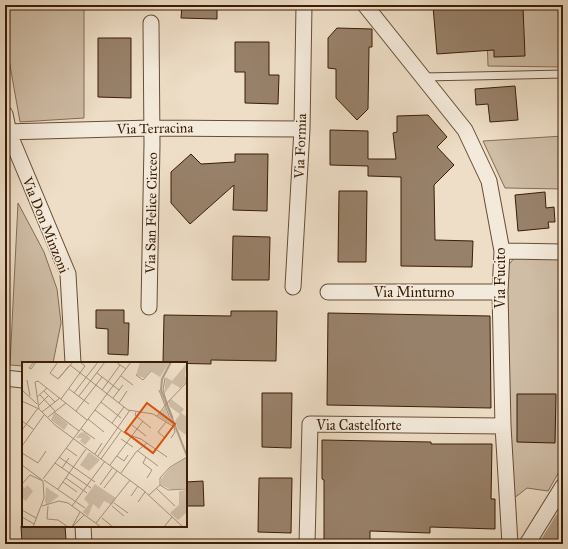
<svg xmlns="http://www.w3.org/2000/svg" width="568" height="549" viewBox="0 0 568 549" font-family="'IM FELL Great Primer',serif">
<rect width="100%" height="100%" fill="#eedec7"/>
<filter id="stains"><feTurbulence type="fractalNoise" baseFrequency=".005" numOctaves="4"/><feColorMatrix values="0 0 0 0 .2 0 0 0 0 .09 0 0 0 0 .02 0 0 0 .5 -.17"/></filter>
<radialGradient id="worn" r=".72"><stop offset=".6" stop-color="#630" stop-opacity="0"/><stop offset="1" stop-color="#630" stop-opacity=".3"/></radialGradient>
<path fill="#cfbda6" stroke="#846d56" d="M5,5H84V118L20,122L5,37Z
M486,5H563V67L488,66Z
M563,136V189L505,188L483,141Z
M18,203L44,252L57,289L61,323L53,363H23V366L10,365Z
M515,257L563,258V465L548,491L527,488L513,499L508,382L507,267Z"/>
<g fill="none" stroke-linecap="round" stroke-linejoin="round">
<path stroke="#b19c85" stroke-width="18" d="M549,544L563,521"/>
</g>
<path fill="#98816a" stroke="#3a1d05" d="M182,5H217V19L181,18Z
M447,5H473V9L523,8L525,56L494,57V50L437,54L433,6Z
M337,28L372,29V47H369L368,109L357,120L336,98V69L328,68V38Z
M98,38H131V98L98,97Z
M235,42H269V75H279L278,104L245,103V72H235Z
M515,86L518,120L490,122L488,104L476,105L475,89Z
M428,115L447,137L437,147L454,165L434,185L435,240L473,241L472,267L401,266V177L368,176V166L330,165V130L368,131V159H396L393,133L397,132V116Z
M191,154L201,164L235,162V154H268L267,211L233,210L234,185L190,224L171,203V172Z
M339,191H367L366,262H338Z
M545,192L546,208L554,207L555,222H548L549,228L518,231L515,195Z
M233,236L270,237L269,280H232Z
M96,310H124V323H129L128,355L108,354V329L96,328Z
M231,311H277L276,361L211,360V364L163,363L164,315L231,316Z
M328,313L490,316L491,408L327,405Z
M262,393H292L291,448L262,447Z
M517,394H556L555,443L517,442Z
M322,440L431,442V444H492L491,499H495V529L430,527V533L370,531V544H324V480L322,479Z
M259,478H292L291,533L258,532Z
M203,481L204,506H186V482Z
M21,526H65L66,540L22,542Z"/>
<g fill="none" stroke-linecap="round" stroke-linejoin="round">
<g stroke="#674d36" stroke-width="9">
<path id="lane" d="M423,77L563,74"/>
</g>
<g stroke="#674d36" stroke-width="17">
<path id="street" d="M365,5L465,130L489,181L502,251L500,292L503,426L510,544
M5,114L9,133L68,274L73,363
M5,132L152,128L302,129
M502,251L563,252
M293,287L302,129L304,5
M328,292H500
M149,307L152,144L151,23
M5,378L23,380
M83,526L84,544
M307,544L310,424L503,426
M527,544L563,486"/>
</g>
<use href="#lane" stroke="#f4eadb" stroke-width="7"/>
<use href="#street" stroke="#f4eadb" stroke-width="15"/>
</g>
<g text-anchor="middle" stroke-width="3" stroke-linejoin="round" paint-order="stroke">
<g font-size="14" fill="#3a1d05" stroke="#f4eadb">
<text transform="translate(155 128) rotate(-1)" y="5">Via Terracina</text>
<text transform="translate(300 146) rotate(-88)" y="5">Via Formia</text>
<text transform="translate(151 213) rotate(-89)" y="5">Via San Felice Circeo</text>
<text transform="translate(46 225) rotate(68)" y="5">Via Don Minzoni</text>
<text transform="translate(500 278) rotate(-90)" y="5">Via Fucito</text>
<text x="414" y="297">Via Minturno</text>
<text x="359" y="430">Via Castelforte</text>
</g>
</g>
<g transform="translate(22 362)">
<rect width="165" height="165" fill="#eedec7"/>
<path d="M118,0H148L138,15L128,9L122,16L114,13ZM165,1L163,13L165,19L158,26L150,21L142,32L144,15L150,19ZM149,37L162,47L159,51L165,55L164,73L156,67L153,59L158,52L148,45L146,40ZM143,45L149,61L148,62L136,54ZM32,51L46,62L42,68L29,58ZM62,70L69,76L63,83L58,79L60,76H54L58,71ZM67,90L78,98L67,109L58,103ZM165,95V126L150,128L139,123V117L148,106ZM73,122L94,136L90,143L82,139L77,147L71,142L66,154L61,150L67,142L62,137ZM5,123L11,129L4,139L0,136V124L3,126ZM24,125L37,134L25,143L23,140ZM165,128V150L156,158L148,151L157,143V129Z" fill="#cfbda6"/>
<path fill="none" stroke="#b19c85" stroke-width="2" d="M149,0L140,17L139,28L165,94"/>
<path fill="none" stroke="#a69179" stroke-width="1" d="M12,0L7,6L9,7L14,0M94,0L104,7M48,3L106,48L131,52L152,65L153,70L149,76M47,4L36,17L51,0M75,11L97,28M114,13L121,18L129,9M99,14L111,23M36,17L28,11L36,0M5,18L8,34M47,27L67,42M0,28L15,42M80,28L98,3M137,28L151,64M22,29L33,40M52,31L76,0M18,33L33,49M57,34L83,0M15,35L25,26M91,36L101,23M39,37L63,4L58,0M0,39L17,47L33,63L121,128L161,165M79,40L99,56M97,41L105,29M16,44L27,33M17,47L13,20L16,19L65,58M73,48L104,72L119,77L145,95M54,49L80,15M20,50L38,36M32,50L57,69M114,50L113,53L129,66M135,54L145,41L141,28L143,16M26,55L44,41M151,56L145,41L165,20M66,57L82,70M0,59L11,67M144,60L136,70L143,76L145,74M90,61L102,45M110,63L124,74M59,67L73,77M0,68L16,46M99,77L111,85M0,84L22,53M44,86L55,94M116,89L136,104M0,91L16,101L24,89M73,92L80,81M76,94L108,48M95,94L102,99L106,93M37,95L73,120M124,95L121,101L130,108L125,116M79,97L99,69M33,101L69,126M0,103L20,118M88,103L121,59M40,106L47,96M99,111L114,90L125,81M44,116L65,131M21,117L109,0M22,118L63,146M41,120L55,130M0,122L8,113L21,119M78,123L91,105M138,123V116L148,105L165,95M138,123L146,128L165,127M82,126L95,109M134,126L153,144M36,127L64,87M127,133L138,123M109,134L116,124M116,140L123,130M92,141L106,151M20,144L37,139L46,141L79,165M26,144L25,157L36,158L46,165M50,144L83,99M90,144L102,154M0,148L14,156M0,155L12,162M80,156L91,165M74,161L108,118M11,165L22,136L21,119M50,165L58,150M50,165L62,153M142,165L150,155"/>
<path fill="#d7530b" fill-opacity="0.15" stroke="#d7530b" stroke-width="2" d="M125,41L153,62L131,91L103,70Z"/>
<rect width="165" height="165" fill="none" stroke="#3a1d05" stroke-width="2"/>
</g>
<rect width="568" height="549" fill="none" stroke="#eedec7" stroke-width="20"/>
<rect x="6" y="6" width="556" height="537" fill="none" stroke="#3a1d05" stroke-width="2"/>
<rect x="10" y="10" width="548" height="529" fill="none" stroke="#3a1d05"/>
<rect width="100%" height="100%" filter="url(#stains)"/>
<rect width="100%" height="100%" fill="url(#worn)"/>
</svg>
